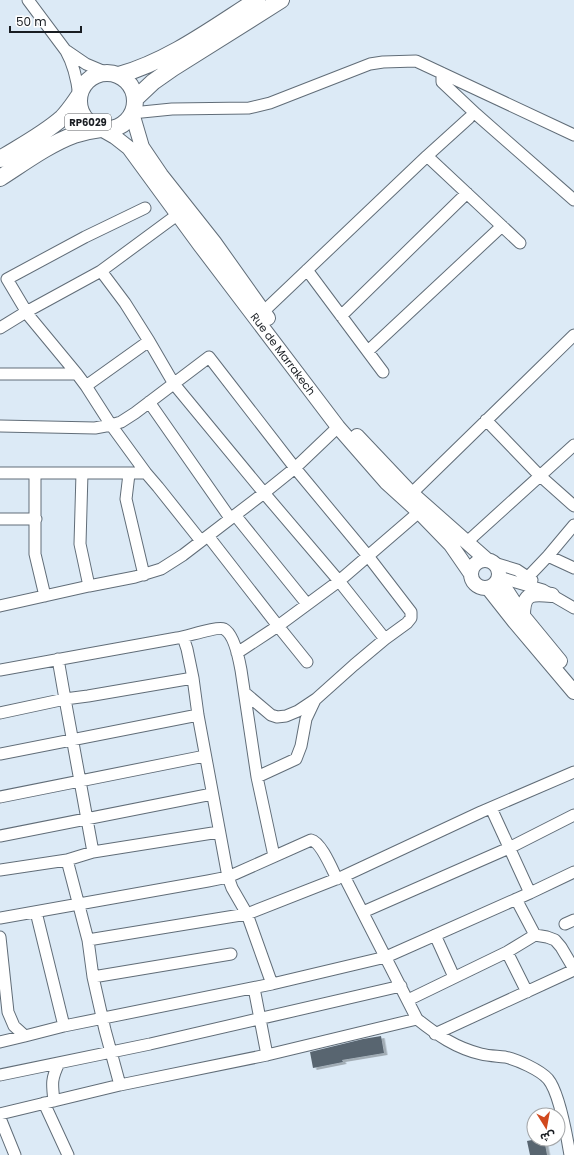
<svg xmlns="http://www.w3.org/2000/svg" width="574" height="1155" viewBox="0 0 574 1155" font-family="Poppins,'Noto Sans Arabic',sans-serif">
<defs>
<filter id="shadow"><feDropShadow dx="3.5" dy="2" stdDeviation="0" flood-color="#0004"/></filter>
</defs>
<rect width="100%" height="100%" fill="#dceaf6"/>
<path fill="#596570" filter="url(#shadow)" d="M381,1036L384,1053L342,1060L343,1062L313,1068L310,1052L363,1039Z
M537,1139H544L547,1155H530L527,1141Z"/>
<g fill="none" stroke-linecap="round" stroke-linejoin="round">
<g stroke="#616d78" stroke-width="13">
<path id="minor" d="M28,0L66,51C74,65 77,79 79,96
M67,51L86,64L105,72
M442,73V82L476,114L574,200
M132,113L172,109L249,108L270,103L370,64L383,62L416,61L574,135
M427,156L520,243
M145,208L85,237L7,279L29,316L77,374L86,386L111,425L146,473L158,487L201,541
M307,270L383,372
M101,271L125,303L149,341L174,384L264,493L339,581L385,639
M263,312L427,156L469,118
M341,316L467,193
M0,328L26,312L101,271L177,215
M368,351L502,226
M0,374H77
M86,386L149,341
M149,402L230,518
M486,420L538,474L574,506
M0,426L95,428L111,425L121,422L135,413L209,357L295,468L368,556L411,612V618L407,623L385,639L354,665L316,699L298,711L286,716L277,717L271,715L245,693
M0,473H146
M35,473V554L45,596
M82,473L80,544L89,586
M129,474L126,499L144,575
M412,493L574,335
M235,515L307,604
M0,519H36
M208,536L278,626L307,662
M467,542L574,445
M548,556L574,568
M494,563L517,570L532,580
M499,577L543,590L574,608
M528,577L548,556L574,525
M0,606L89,586L135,577L161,569L183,555L264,493L295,468L338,427
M183,637L187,649L193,678L198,715L228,877L232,888L247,914L272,984
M237,653L278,626L339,581L419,512
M58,659L65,699L93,852
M0,670C59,659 118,649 177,638C186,637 217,626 224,629C234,634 239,659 241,670L257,777L274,856
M0,713L65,699L88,696L193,678
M0,754L198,715
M257,777L296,759L301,746L306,719L315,700
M0,797L205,756
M491,808L530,893
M0,836L212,794
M67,860L93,852L219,832
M0,870L67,860L88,940L93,977L105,1030L120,1085L0,1114
M344,876L417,1019C437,1035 456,1048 481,1054C489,1056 497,1056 505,1057C518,1060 540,1070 548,1079C559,1092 567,1137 570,1155
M516,899L535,935
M36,912L64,1026
M363,912L509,848L574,815
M0,918L208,881L228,877L311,840C321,842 332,869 337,879
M565,924L574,920
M435,935L454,977
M0,937L8,1012L14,1026L25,1036L64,1026L272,984L386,957L530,893L574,872
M88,940L247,914L344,876L481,812L574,772
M507,952L527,992
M93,977L231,954
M254,988L267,1055
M408,1000L507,952L535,935L547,937L555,940L561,947L574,969
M435,1034L574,970
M0,1042L25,1036
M0,1075L150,1044L401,986
M120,1085L267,1055L417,1019
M54,1101C52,1084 51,1079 59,1063
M44,1103L68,1155
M0,1118L15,1155"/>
</g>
<g stroke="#616d78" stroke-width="16">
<path id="major" d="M132,113L142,147L161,175L214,242L268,318
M101,129L115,137L129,148L200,245L338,427L386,482L419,512L451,545L471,574
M357,436L410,492L487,560
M471 574a14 14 0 1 1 28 0a14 14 0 1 1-28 0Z
M499,579L523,616L560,661
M488,588L514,621L574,692
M523,616C523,592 532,593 552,595"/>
</g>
<g stroke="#616d78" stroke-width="18">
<path id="highway" d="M79 101a28 28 0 1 1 56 0a28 28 0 1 1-56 0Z
M119,75C169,61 213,28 257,0
M135,99L153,82L173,68L281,0
M0,159C21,146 44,134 62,118C69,111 74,103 79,96
M0,178C22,164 49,144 74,135C83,132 92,130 101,129"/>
</g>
<use href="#minor" stroke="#fff" stroke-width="11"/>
<use href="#major" stroke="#fff" stroke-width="14"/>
<use href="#highway" stroke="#fff" stroke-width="16"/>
</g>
<g text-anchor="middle" stroke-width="4" stroke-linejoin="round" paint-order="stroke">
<rect fill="#fff" stroke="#5e6164" stroke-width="1" x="65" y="114" width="46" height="16" rx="3"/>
<g font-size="10" font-weight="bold" fill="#191d22">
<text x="88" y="126">RP6029</text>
</g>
<g font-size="11" fill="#191d22" stroke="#fff">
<text transform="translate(283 354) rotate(53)" y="4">Rue de Marrakech</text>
</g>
</g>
<g transform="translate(546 1127) rotate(169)"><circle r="19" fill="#ffffff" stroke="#a3a5a7"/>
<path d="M0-3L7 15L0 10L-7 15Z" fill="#d1491e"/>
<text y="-6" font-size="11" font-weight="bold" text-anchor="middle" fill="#191d22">ش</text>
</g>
<path d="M10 26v6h71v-6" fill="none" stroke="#191d22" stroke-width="2"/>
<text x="16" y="26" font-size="12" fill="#191d22" stroke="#ffffff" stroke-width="3" paint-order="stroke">50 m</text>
</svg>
